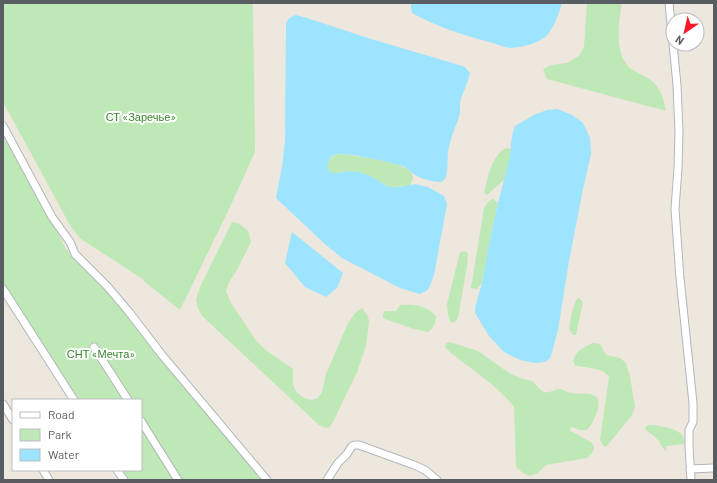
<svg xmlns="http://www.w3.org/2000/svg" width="717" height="483" viewBox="0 0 717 483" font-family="Barlow,sans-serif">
<rect width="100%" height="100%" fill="#ede7de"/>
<path fill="#bfe8b7" d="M3,3H250L253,5L255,152L230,207L180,310L145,282L141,278L81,239L71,227L3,102Z
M587,3H622C619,21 614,51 628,66C632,71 639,73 644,76C660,84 663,96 666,111L547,79L543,69L552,65L567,63L579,56L584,47Z
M3,128L66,249L107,289L264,480H127L121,470H141V400H76L3,284Z
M506,148L511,149L510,157L505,179L487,195L484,193C488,178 491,156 506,148Z
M336,154C348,154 405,162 411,172C415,177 412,182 409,186L389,187L370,176L346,171L339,173H332L327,168C328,161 329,158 336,154Z
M493,199L498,203L490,240L482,283L477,289L471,288L484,208L489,201Z
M232,222L238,223L246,229L249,233L251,242L237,270L229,282L226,291L231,303L257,342L267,351L293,369V385L297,393L304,398L312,400L318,398L322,392L326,374L348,323L355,313L362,308L368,316L369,322L366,346L357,372L334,420L330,427L326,428L319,425L202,316L197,306L196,299L200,287Z
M465,251L468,253L467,266L458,318L454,323L450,322L448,315L447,304L460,252Z
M579,298L583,302L576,335H573L569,329L572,312L576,300Z
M400,305C413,304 426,305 436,316C435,324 435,327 428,332L414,329L385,319L383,317V314L385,311H396Z
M450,342L478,351L509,373L523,379L533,381C536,385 540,390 544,392C549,394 554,389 559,389C563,389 567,392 571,393C582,395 602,389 598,408C596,416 592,425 587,430H580L572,427L570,429L571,431L592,443L594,448L592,453L587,458L546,465L538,473L530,476L523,473L516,467L514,407C499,387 471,369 452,354L445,347L446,343Z
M593,343L600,344L606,355L615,357L620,358L626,363L630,377L635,406L632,415L607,446L604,447L600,440L609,377C604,369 594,369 585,367C582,367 578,366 575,365L573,361C578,349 582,348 593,343Z
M649,425C657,425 676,428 681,434C684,437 684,440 685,444L666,446V451C662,448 661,444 658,440C655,436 649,433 645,429L646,426Z"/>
<path fill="#9ce4ff" d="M411,3H562C559,13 555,25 548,34C541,43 523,47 511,48C506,48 499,45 493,43C466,36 437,27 412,13L411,7Z
M296,15L307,18L371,39L459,65L465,67L470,73C468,82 464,90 461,99C459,104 461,111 459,117C455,128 450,139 448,152C447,158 449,177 443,181C439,184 422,179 417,176C412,174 409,169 405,167C395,163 345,152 336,154C329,156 328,163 327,168L332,173H339L346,171L359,172L370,176L389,187H400L415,184L428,187L444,196L447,204L434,275L429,288L426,291L420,294L400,288L342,258L326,245L276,198L282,167L285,142L286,25C287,19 290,17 296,15Z
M557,109L572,115L583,123L590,138L591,154L583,189L569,261L558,330L553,349L550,358L545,362L535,363L520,360L504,352L489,336L475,313V308L482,283L490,240L499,199L510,157L511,143L513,131L515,126L534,115L547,110Z
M292,232L343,273L337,288L326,297L305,287L285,263Z"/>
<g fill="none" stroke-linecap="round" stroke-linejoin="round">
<g stroke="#b2b7bb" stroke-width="9">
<path id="street" d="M669,3L673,44
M673,44L677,85L679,132L678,168L675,209L680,278L693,403V422L689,430V445L691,480
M3,126L52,217L70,242L75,254L107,286L129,312L162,355L267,480
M3,289L74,400
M94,347L128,400
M3,404L13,420
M141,421L178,480
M690,469L714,468
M43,470L49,480
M117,470L124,480
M327,480L338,463L347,454L352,446L355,445H359L414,465L425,470L437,480"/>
</g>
<use href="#street" stroke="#fff" stroke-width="7"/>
</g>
<g text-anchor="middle" stroke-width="4" stroke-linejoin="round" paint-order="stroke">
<g font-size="11" fill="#36852c" stroke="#fff">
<text x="141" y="121">СТ «Заречье»</text>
<text x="101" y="358">СНТ «Мечта»</text>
</g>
</g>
<rect width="717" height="483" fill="none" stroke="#575d61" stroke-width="8"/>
<rect x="12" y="399" width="130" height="72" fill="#ffffff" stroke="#bcbec0"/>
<rect x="20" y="412" width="20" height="6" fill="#ffffff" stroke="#bcbec0"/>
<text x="48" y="419" font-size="12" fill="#575d61">Road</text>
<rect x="20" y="429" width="20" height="12" fill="#bfe8b7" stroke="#bcbec0"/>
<text x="48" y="439" font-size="12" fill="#575d61">Park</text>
<rect x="20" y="449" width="20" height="12" fill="#9ce4ff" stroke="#bcbec0"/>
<text x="48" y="459" font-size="12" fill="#575d61">Water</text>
<g transform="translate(685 32) rotate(214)"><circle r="19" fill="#ffffff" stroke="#bcbec0"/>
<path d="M0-3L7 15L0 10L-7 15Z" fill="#f9172b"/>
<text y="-6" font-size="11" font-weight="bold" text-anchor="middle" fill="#575d61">N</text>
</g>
</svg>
